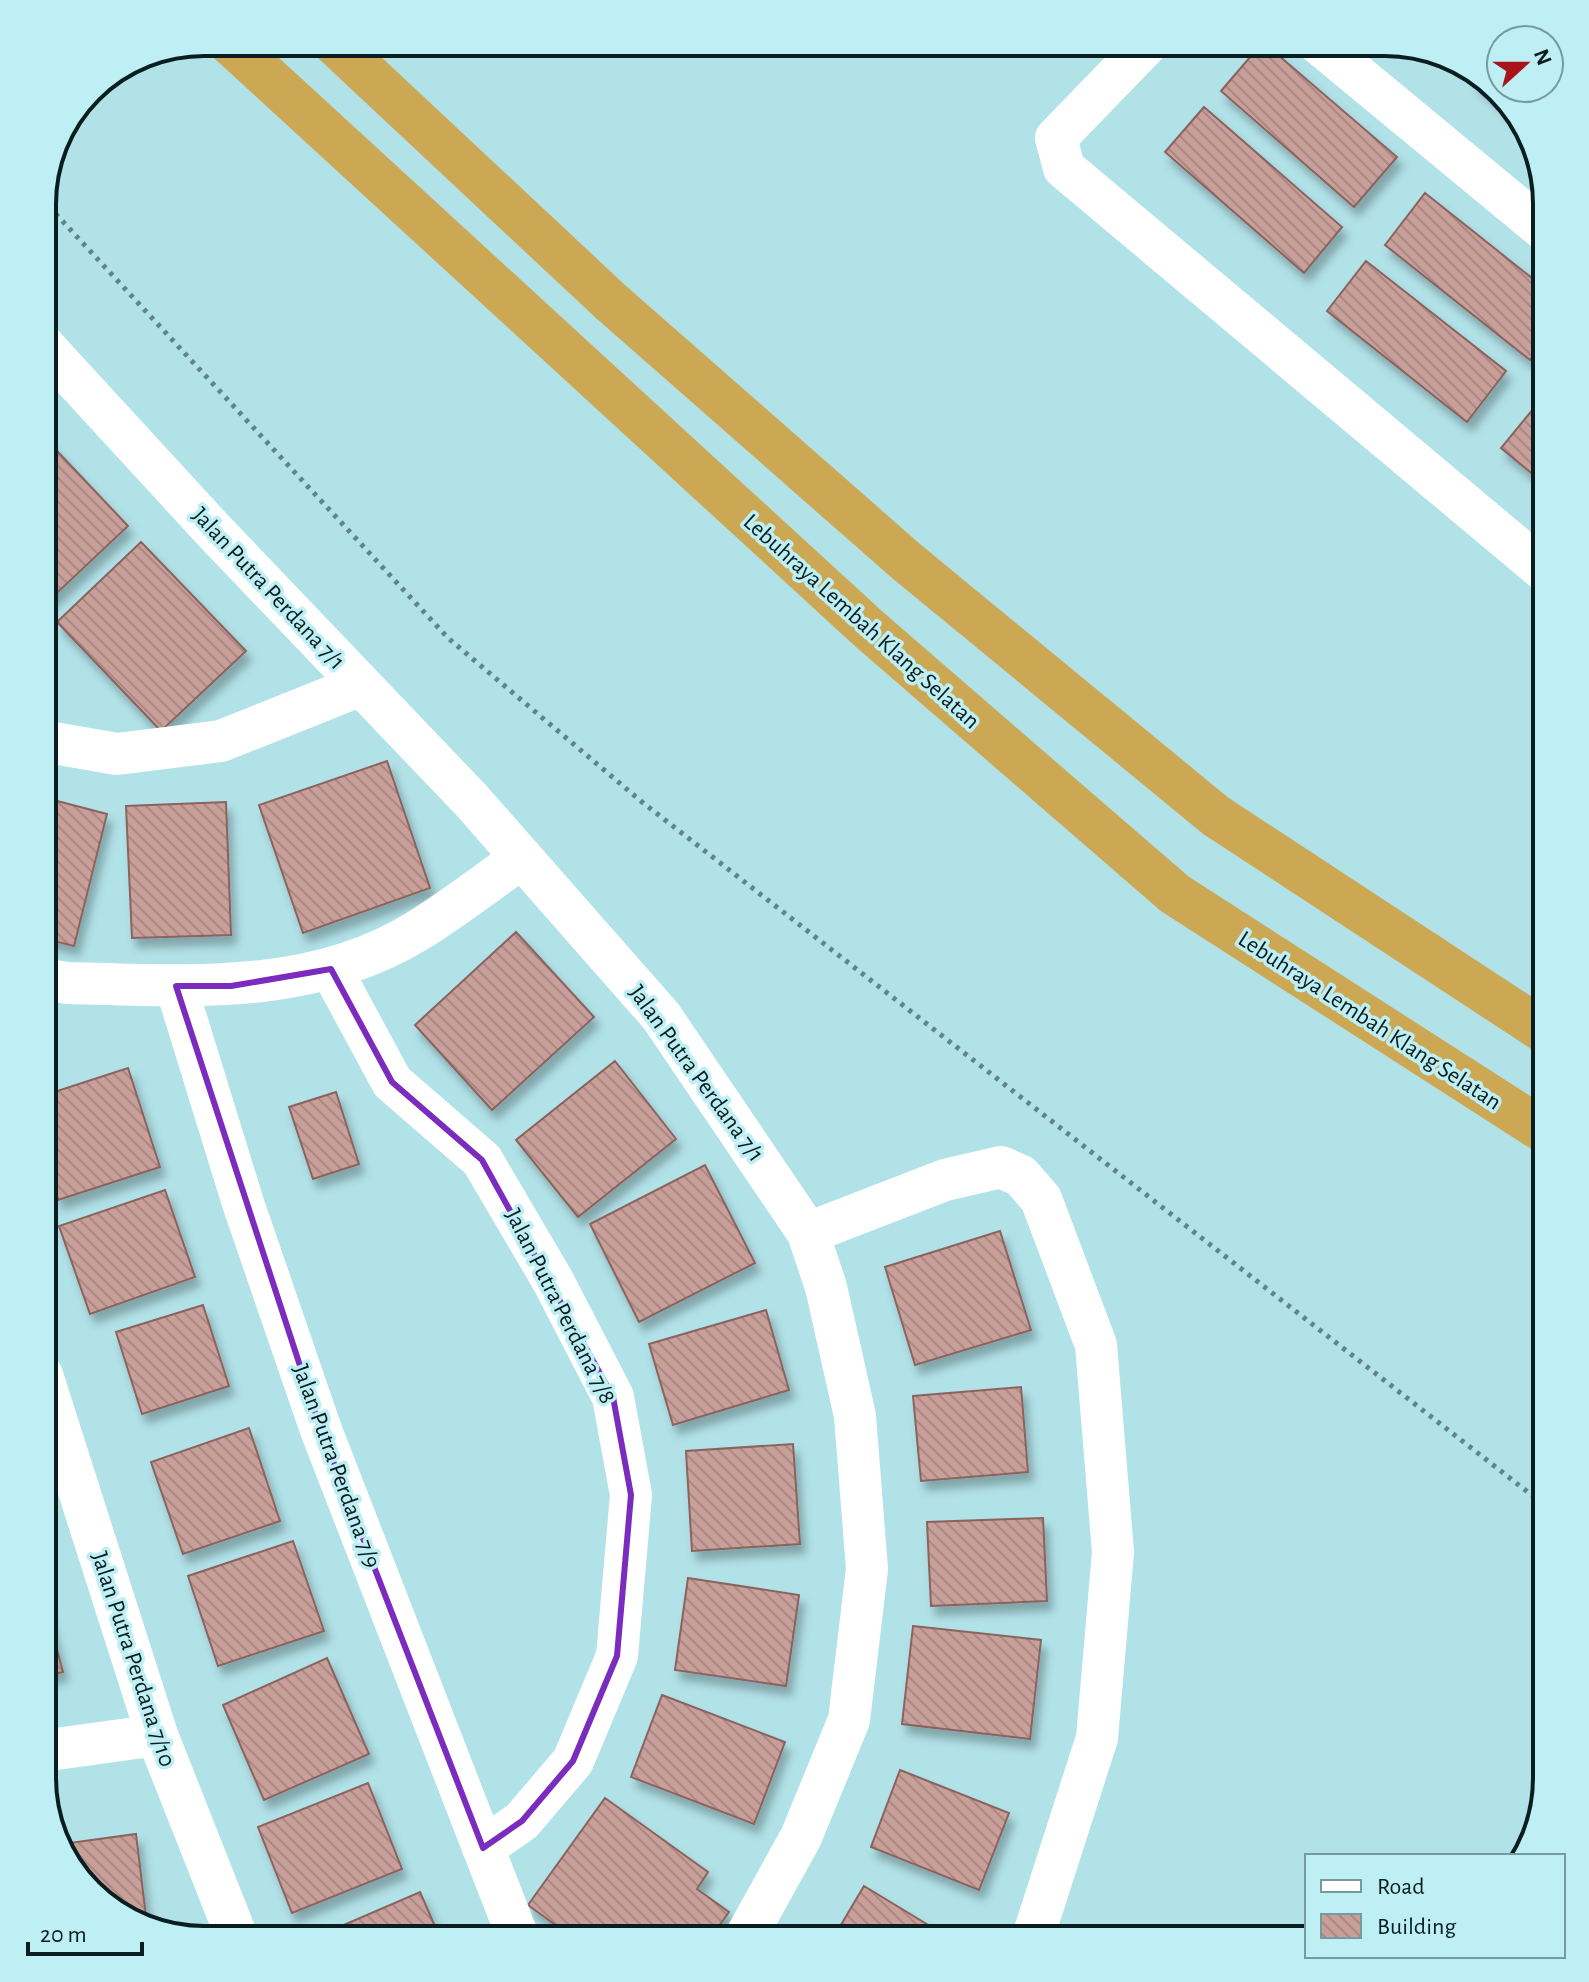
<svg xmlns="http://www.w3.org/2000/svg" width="1589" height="1982" viewBox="0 0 1589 1982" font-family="'Alegreya Sans',sans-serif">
<defs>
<pattern id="building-back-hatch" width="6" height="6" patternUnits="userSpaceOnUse" patternTransform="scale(2)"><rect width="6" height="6" fill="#c99f9a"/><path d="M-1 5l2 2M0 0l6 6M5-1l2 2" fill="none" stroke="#ab8884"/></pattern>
<filter id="shadow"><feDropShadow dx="5" dy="9" stdDeviation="4" flood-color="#0004"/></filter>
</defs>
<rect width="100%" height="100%" fill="#b1e2e8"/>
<path fill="url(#building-back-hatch)" stroke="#8a635f" stroke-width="2" filter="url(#shadow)" d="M1263,42L1397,157L1354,207L1221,91Z
M1479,76L1519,113L1521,120L1474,82Z
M1204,107L1342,227L1304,273L1165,152Z
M1425,193L1547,290V337L1530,360L1385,245Z
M1366,261L1506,371L1467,422L1327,311Z
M1543,397L1547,401V486L1501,448Z
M42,435L128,526L42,607Z
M141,542L246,651L161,731L57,622Z
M387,761L430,888L303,933L259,805Z
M42,797L107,814L74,946L42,938Z
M226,802L231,935L132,938L126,806Z
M516,932L594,1017L492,1110L415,1025Z
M615,1061L676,1139L578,1217L516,1140Z
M128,1068L160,1167L58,1200L42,1150V1096Z
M336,1092L359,1164L313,1179L289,1107Z
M705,1165L755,1263L639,1322L590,1224Z
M165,1190L195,1277L90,1314L59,1226Z
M1000,1231L1031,1330L915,1365L885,1267Z
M203,1305L229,1386L142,1414L116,1332Z
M766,1310L789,1390L673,1425L649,1344Z
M1021,1387L1028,1472L921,1481L913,1396Z
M249,1428L280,1521L183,1554L151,1462Z
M793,1444L800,1544L692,1551L686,1451Z
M1043,1518L1047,1601L931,1606L927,1522Z
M293,1541L324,1631L218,1666L188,1576Z
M688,1578L799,1595L786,1686L675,1670Z
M42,1594L63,1672L42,1677Z
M913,1626L1041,1640L1030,1739L902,1724Z
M327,1658L369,1754L264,1800L223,1705Z
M662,1695L785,1742L754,1824L631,1777Z
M900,1770L1009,1813L979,1890L871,1847Z
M368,1783L402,1869L292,1913L258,1827Z
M605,1798L708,1872L697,1889L729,1912L709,1940H576L528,1905Z
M136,1834L147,1925L123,1919L70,1869L62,1844Z
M864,1886L953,1940H832Z
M420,1892L441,1940H309Z"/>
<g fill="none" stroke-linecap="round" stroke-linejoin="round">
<path stroke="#618488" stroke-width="5" stroke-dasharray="4 6" stroke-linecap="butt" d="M42,199L448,638L642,802L1547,1507"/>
<path stroke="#fff" stroke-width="42" d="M1149,42L1056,138L1064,168L1547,573
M1317,42L1547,232
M42,344L213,530L471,800L661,1016L808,1233L826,1287L855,1416L867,1569L849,1720L801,1837L744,1940
M42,741L117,754L221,741L361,685
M331,969L392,1082L482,1160L553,1281L613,1397L631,1495L617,1656L573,1761L522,1821L483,1848
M42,979L67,983C185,986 312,996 417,931C453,909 487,882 522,858
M176,986L243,1203L321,1430L519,1940
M808,1233L945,1180L1001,1167L1021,1176L1041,1199L1096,1345L1113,1552L1097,1738L1032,1940
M42,1375L157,1735L238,1940
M42,1751L157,1735"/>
<path stroke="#cca855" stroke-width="44" d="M229,42L870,630L1175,894L1547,1133
M333,42L611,302L906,561L1216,816L1547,1033"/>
</g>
<path fill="none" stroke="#7b2cbf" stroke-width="6" stroke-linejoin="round" d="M331,969L392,1082L482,1160L613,1397L631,1495L617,1656L573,1761L522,1821L483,1848L321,1430L176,986H231Z"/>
<g text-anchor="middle" stroke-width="7" stroke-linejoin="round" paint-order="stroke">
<g font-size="24" fill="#0a1d1f" stroke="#beeff5">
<text transform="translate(269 588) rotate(47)" y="8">Jalan Putra Perdana 7/1</text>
<text transform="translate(862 621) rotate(42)" y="8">Lebuhraya Lembah Klang Selatan</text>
<text transform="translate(1370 1020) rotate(33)" y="8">Lebuhraya Lembah Klang Selatan</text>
<text transform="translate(697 1073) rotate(54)" y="8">Jalan Putra Perdana 7/1</text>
<text transform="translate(561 1306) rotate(63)" y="8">Jalan Putra Perdana 7/8</text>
<text transform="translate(337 1466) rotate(70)" y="8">Jalan Putra Perdana 7/9</text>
<text transform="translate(134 1659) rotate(72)" y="8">Jalan Putra Perdana 7/10</text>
</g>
</g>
<path d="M0 0H1589V1982H0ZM204 56H1385A148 148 0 0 1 1533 204V1778A148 148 0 0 1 1385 1926H204A148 148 0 0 1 56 1778V204A148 148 0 0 1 204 56Z" fill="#beeff5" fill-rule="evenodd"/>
<path fill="none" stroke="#0a1d1f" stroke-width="4" d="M204 56H1385A148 148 0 0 1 1533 204V1778A148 148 0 0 1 1385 1926H204A148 148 0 0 1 56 1778V204A148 148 0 0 1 204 56Z"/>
<rect x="1305" y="1854" width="260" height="104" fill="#beeff5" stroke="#769b9f" stroke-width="2"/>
<rect x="1321" y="1880" width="40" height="12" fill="#ffffff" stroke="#769b9f" stroke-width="2"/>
<text x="1377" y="1894" font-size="24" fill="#0a1d1f">Road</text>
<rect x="1321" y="1914" width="40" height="24" fill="url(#building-back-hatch)" stroke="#769b9f" stroke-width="2"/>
<text x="1377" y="1934" font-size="24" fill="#0a1d1f">Building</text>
<g transform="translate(1525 64) rotate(69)"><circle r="38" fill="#beeff5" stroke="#769b9f" stroke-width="2"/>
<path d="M0-6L14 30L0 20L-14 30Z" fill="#a9141a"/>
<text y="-12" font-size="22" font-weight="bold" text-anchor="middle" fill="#0a1d1f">N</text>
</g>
<path d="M28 1942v12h114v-12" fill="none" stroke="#0a1d1f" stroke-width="4"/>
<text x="40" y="1942" font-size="24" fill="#0a1d1f" stroke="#beeff5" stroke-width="6" paint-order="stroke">20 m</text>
</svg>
